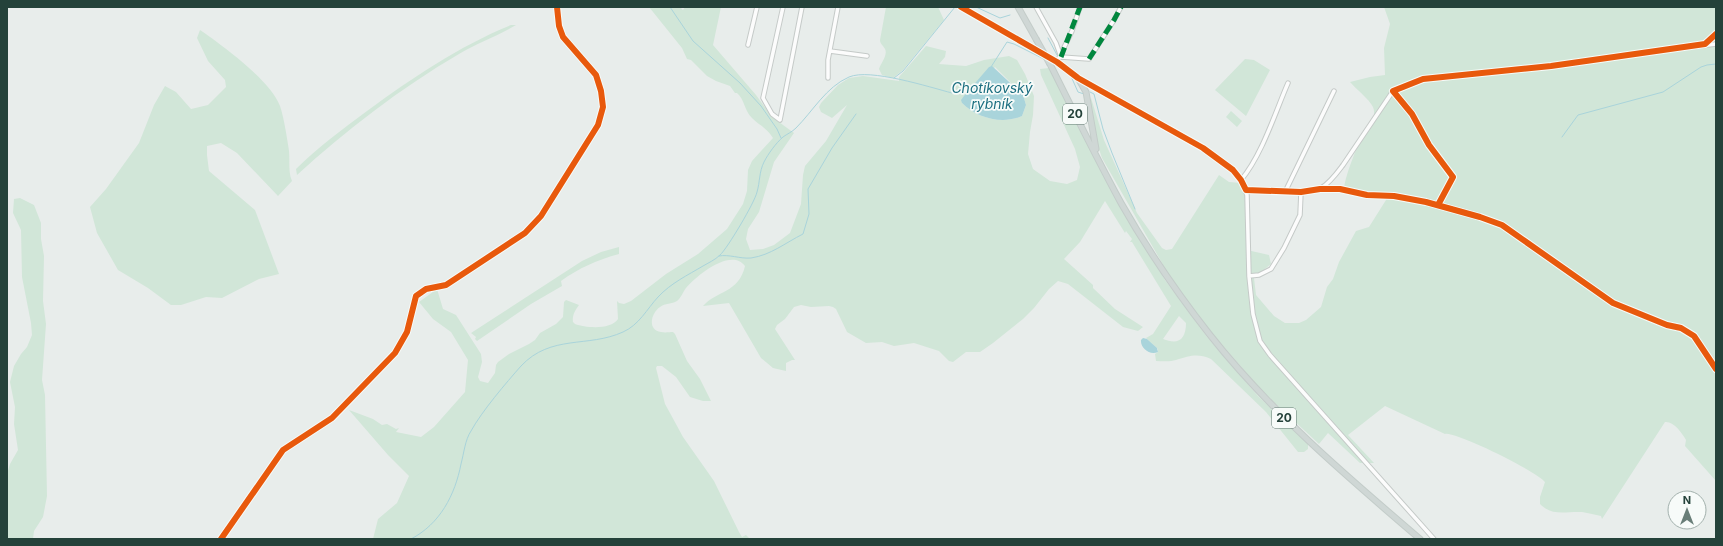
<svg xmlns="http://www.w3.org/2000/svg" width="1723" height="546" viewBox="0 0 1723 546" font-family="Inter,sans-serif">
<rect width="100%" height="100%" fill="#e8edeb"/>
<path fill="#d1e6d8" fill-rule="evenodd" d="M649,7H680L683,10L685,7H721L713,45L756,95L772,117L794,133L774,162L759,212L748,229L746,239L750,250L763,249L774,245L790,233L801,204L803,175L805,166L826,141L847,105L832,118L821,112L819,107L821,103L838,85L849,78L863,76L899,81V77L926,46L946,51L945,57L939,64L966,66L984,60L1009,56L1017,60L1025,74L1034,96L1033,115L1030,132L1028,154L1033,169L1050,181L1067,184L1077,180L1080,167L1075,149L1041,75L1040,69L1049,68L1106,179L1165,280L1207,337L1258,396L1308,443V449L1304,452H1298L1266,412L1211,359C1197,353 1190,356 1176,360C1170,362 1162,361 1156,361L1155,354L1158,352V349L1146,338L1153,334L1171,306L1132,242H1130L1132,239L1126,231L1125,233L1105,201L1080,242L1064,259L1093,285V288L1115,309L1143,327L1138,331L1123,327L1068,284L1058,281L1049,289L1034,308L1023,319L993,343L980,352H966L953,362L949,361L939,351L914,343L894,346L882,342L866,343L847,332L836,309L833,307L829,306L811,307L801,305L794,307L785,319L777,325L775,329L795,360H792L786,363V371L773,368L761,358L729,303L703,306C716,291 739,293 745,266C731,247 696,276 686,288C683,292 681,298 677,301C672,304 665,303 660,307C651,313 647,330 661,332C665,333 670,332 673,332L675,334L687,361L700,379L711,401H703L690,397L676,377L662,366H657L656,368L665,404L670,413L683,437L714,481L739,532L742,537L746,535L750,539H373L378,519L397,503L409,476L388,455L349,410L373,419L382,425L387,424L396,429L399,428L396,432L421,437L434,427L465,392L468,360L451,332L433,319L419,302L437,289L443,309L456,315L481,354L482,362L478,377L480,381L488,383L495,373L496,365L498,362L509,354L529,344L535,340L540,333L556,324L563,317L564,302L566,300L579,305C575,310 572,316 573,322L575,324C586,328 611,330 618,319L617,301L619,303L624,304L631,301L666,274L698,254L727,229L743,204L747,191L748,170L752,161L773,138C766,127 760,126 752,118C744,110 745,100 737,93H735L730,86L716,81L707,76L691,60L687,59L682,48ZM995,67L1023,95L1026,105L1022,116C1002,125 977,118 962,103ZM1179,316L1186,323C1186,340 1178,345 1163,339Z
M886,7H938L944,20L903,70L893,78L882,75L879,69C881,63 888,55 885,49C883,45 880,44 880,40Z
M1384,7H1716V481L1685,446L1686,440C1682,433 1674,421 1665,422L1602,519L1601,516C1595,515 1589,513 1582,512C1566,511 1553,517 1540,504V497L1545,482C1538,472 1455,431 1445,434L1385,406L1348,435L1374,463H1360L1328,433L1319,444L1263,392L1212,333L1170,277L1102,158L1097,143L1090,101L1091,98L1104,140L1137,213L1162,248L1166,250L1172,249L1219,175L1229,182L1241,183C1251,201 1247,229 1247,250L1269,255L1271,264L1254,278L1256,295L1274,316L1285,323H1299L1306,320L1321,307L1327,287L1333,279L1339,262L1356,231L1369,227L1386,200L1384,195L1344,187C1346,176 1350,165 1354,155C1359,142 1379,121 1373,107C1369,99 1357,90 1350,82L1370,77L1385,75L1384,48L1390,24Z
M511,25H516C498,36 477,43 459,54C401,88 346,130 297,175L296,169C318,147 343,129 367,111C412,78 459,46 511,25Z
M200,30C222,45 271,81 280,106C284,118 287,138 289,151C290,161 288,172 292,181L278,196L237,153L221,143L207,146V155L209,171L255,210L279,274L259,279L222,298L206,297L181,305H171L148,288L118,270L97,233L90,207L106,189L139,143L154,105L165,86L176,92L191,109L208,105L226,87L225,80L208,61L197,38Z
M1245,59L1254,60L1270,70L1246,116L1215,90Z
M1231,111L1242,121L1237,127L1226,117Z
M20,198L34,205L41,223V239L44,256L43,301L46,324L42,380L45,395L47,496L43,517L34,531L33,539H7V474L10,464L18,450L14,424L15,407L10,382L14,366L21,354L27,347L32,335L31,323L22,277L21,230L13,213L14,199Z
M619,247V254C597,260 579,268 561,281L562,286L531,304L477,341L475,339L476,337L471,333L582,261L601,252Z"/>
<path fill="#a9d4db" d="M992,66L1023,95L1026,105L1022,116C1002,125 977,118 962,103L961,100L964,96L989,67Z
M1143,338L1147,339L1157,348L1158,352C1150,356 1140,348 1141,340Z"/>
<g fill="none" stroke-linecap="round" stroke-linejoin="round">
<path stroke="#a9d4db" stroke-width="1" d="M670,7L693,41L740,83L761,106L777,129L781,138
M976,7L1000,18L1010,15
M1048,38L1057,55
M991,67L1007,42L1014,44L1044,59
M1070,74L1078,92L1084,94
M894,78L903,71L955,7
M1090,92L1094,94L1103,129L1112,153L1135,209
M1562,137L1578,115L1663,92L1701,67L1707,65L1716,64
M719,256C729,254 740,259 751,258C771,255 785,243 803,234L809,214L808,189L832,148L856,114
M411,539C440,524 455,495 461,464C464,453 465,440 471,431C482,411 506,383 521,366C551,334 588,348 623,332C639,325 647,309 658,297C671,283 688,275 703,266C708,263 715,260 720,255C727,249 755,202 757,192C760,182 759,172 764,162C768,154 776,143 783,137C787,134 792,132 796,128C813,111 826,87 849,77C870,68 929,87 952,93"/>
<g stroke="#c5cac8" stroke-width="5.5">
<path id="street" d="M783,7L763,98L772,114L780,120L802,7
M1036,7L1056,43L1061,57
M1705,44L1716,34
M748,45L757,7
M830,51L867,56
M1061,57L1089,59L1114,20L1121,7
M1057,62L1072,31L1080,7
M828,78V60L838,7
M1079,78L1203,148L1233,170L1241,180L1247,195L1249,276L1253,314L1260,341L1270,355L1434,539
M1241,180C1262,155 1275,113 1288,83
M1246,190C1261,190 1311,195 1321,188C1330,183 1337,173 1343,165L1393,91L1423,79L1551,66L1579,61L1716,44
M1286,190L1334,91
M1249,276L1259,275L1271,269L1284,248L1300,215L1301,192"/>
</g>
<g stroke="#c3cbc8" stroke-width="6">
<path id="secondary" d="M961,7L1057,62L1078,78
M221,539L283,450L332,418L395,353L407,332L416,296L426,289L446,285L525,233L541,216L598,125L603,107L601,91L596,75L563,37L559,26L557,7"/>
</g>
<g stroke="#c3ccc9" stroke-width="7">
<path id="primary" d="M1018,7L1036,39
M1050,64C1073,110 1096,157 1121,203C1147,249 1177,293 1210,335C1271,412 1345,475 1420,539
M1078,78L1086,92L1096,149"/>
</g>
<use href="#street" stroke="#fcfcfc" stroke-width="3.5"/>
<use href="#secondary" stroke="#fcfcfc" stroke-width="4.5"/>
<use href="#primary" stroke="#cfd7d5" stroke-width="5"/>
<g stroke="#c3ccc9" stroke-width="7" stroke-linecap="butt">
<path id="primary-bridge" d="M1036,39L1050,64"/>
</g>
<use href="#primary-bridge" stroke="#cfd7d5" stroke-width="5"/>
<path stroke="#00873e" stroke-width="5" stroke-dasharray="10 5" stroke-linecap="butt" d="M1061,57L1080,7
M1089,59L1114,20L1121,7"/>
<g stroke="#f7fbf9" stroke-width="8">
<path id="cycleway" d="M961,7L1057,62L1078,78L1203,148L1233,170L1241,180L1246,190L1301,192L1320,189H1340L1367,195L1394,196L1426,202L1480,217L1502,225L1613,303L1667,325L1681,328L1694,336L1716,369
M1438,205L1453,177L1429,145L1412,114L1393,91L1423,79L1551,66L1705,44L1716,34
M221,539L283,450L332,418L395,353L407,332L416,296L426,289L446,285L525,233L541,216L598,125L603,107L601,91L596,75L563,37L559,26L557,7"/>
</g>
<use href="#cycleway" stroke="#e8590c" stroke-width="6"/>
</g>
<g text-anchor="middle" stroke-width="3.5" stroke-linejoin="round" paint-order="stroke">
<g fill="#f7fbf9" stroke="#637a73" stroke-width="1">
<rect x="1063" y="104" width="24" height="20" rx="3"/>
<rect x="1272" y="408" width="24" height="20" rx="3"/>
</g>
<g font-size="12" font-weight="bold" fill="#24423a">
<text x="1075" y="118">20</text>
<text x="1284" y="422">20</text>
</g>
<g font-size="14" font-style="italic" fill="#1c6f80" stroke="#f7fbf9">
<text x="992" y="93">Chotíkovský<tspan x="992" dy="16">rybník</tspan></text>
</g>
</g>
<rect width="1723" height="546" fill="none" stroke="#24423a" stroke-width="16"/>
<g transform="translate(1687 510)"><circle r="19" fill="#f7fbf9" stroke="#a3b1ad"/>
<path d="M0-3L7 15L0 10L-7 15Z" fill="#697e78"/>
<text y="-6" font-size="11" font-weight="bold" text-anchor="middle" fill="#24423a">N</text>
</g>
</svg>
